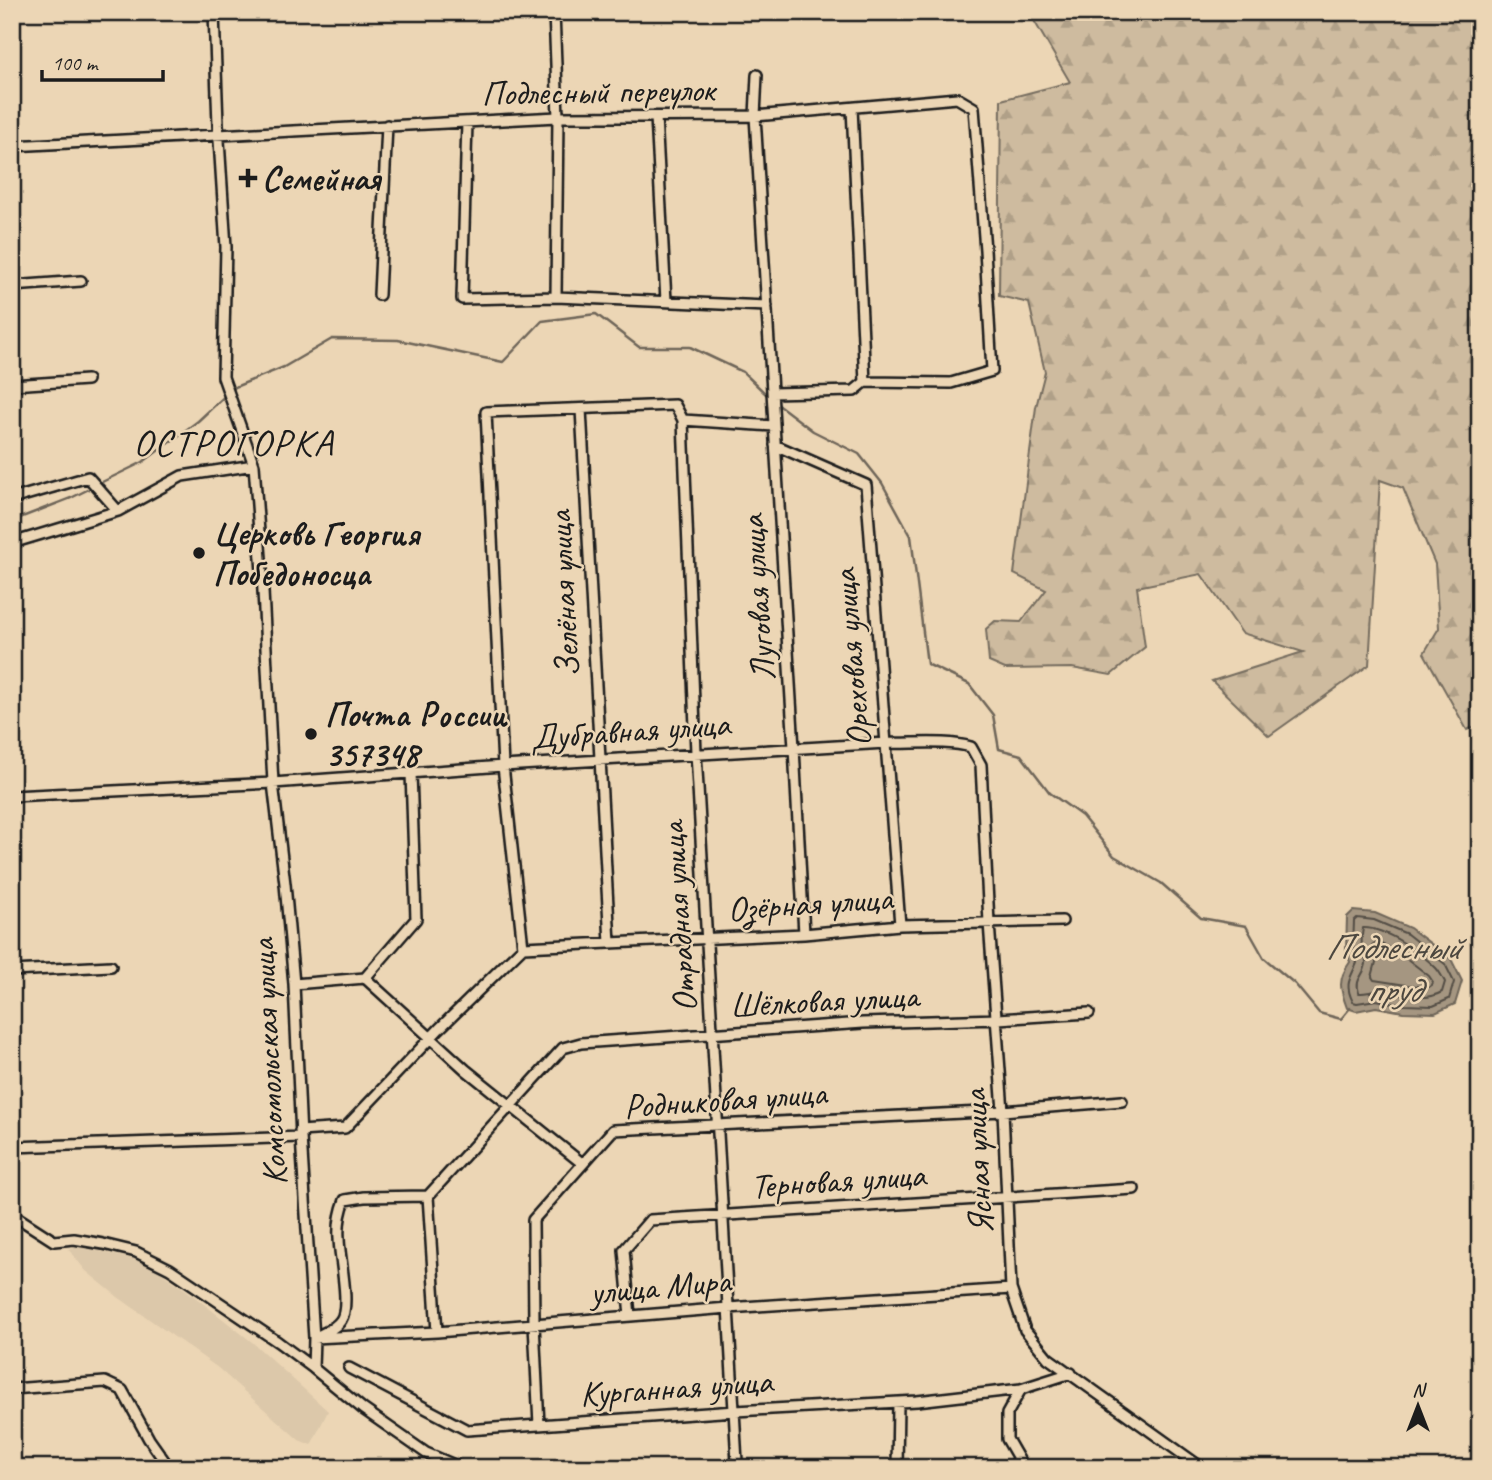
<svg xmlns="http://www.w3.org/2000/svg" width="1492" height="1480" viewBox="0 0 1492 1480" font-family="Caveat,sans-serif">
<defs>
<pattern id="forest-firs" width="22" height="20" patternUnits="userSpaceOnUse" patternTransform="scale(1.75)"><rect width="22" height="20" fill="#cebb9f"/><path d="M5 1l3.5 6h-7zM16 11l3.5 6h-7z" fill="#b0a088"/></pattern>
</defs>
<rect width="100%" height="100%" fill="#ecd6b5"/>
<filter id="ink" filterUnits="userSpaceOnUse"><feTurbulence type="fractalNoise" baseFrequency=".0143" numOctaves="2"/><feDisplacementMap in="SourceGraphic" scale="14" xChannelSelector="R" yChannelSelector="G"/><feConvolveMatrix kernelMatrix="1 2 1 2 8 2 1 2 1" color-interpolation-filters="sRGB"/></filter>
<g filter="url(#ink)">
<path fill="#dcc8aa" d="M79,1246L145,1262L186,1290L252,1342L328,1411L311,1445L299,1440L218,1368L118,1297L86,1271L68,1249Z"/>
<path fill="url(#forest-firs)" stroke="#756c5e" stroke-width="2" d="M1029,12H1480V724L1467,730L1424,653L1439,628L1435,564L1403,488L1380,480L1369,665L1269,736L1212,681L1303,652L1242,633L1201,574L1137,587L1145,647L1111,675L1072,668L1005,669L989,662L986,629L995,621L1021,622L1046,590L1014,574L1036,407L1045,372L1029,303L999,296L1001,100L1070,82Z"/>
<path fill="#a59681" stroke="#6e6559" stroke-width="2" d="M1353,911L1375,913L1410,928L1451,959L1462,981L1455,1004L1435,1013L1403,1012L1376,1007L1356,1011L1347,1008C1340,989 1337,980 1350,962L1346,950L1347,917Z"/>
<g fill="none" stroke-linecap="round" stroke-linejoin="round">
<path stroke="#534d44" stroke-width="2" d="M1357,918L1374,920L1407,934L1445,964L1454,982L1449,999L1433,1006L1404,1005L1376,1000L1357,1003L1353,1002C1344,984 1350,979 1357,963L1353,948L1354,921Z
M1363,928C1385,927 1421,953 1436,968C1440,972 1442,977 1445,982L1442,992C1420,1004 1398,991 1375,991C1369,992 1364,993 1359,993C1354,978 1364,977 1366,964C1367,958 1362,953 1362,947C1361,941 1362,934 1363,928Z
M1376,942L1397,951L1429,976L1433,982L1432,985L1429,987L1406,985L1374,980L1372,977L1376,962L1372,945Z"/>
<path stroke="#6e6559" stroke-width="2.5" d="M232,390L235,387L284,367L332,339L398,340L503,362L542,321L596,314L639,347H690L743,372L768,396
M776,403L813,431L859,454L882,483L911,536L927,664L969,684L993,715L999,749L1021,755L1050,793L1082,816L1114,856L1161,883L1201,918L1246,926L1264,958L1295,984L1319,1013L1341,1019L1350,1008
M98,484L143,462L198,421L227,394
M12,521L71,498L93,487"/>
<g stroke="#1c1c1c" stroke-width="14">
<path id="street" d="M554,12L558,117L556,297
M757,75L755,116L794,748L804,934
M852,108L865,382
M656,117L666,301
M467,122L462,299L556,297L767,306
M12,146L558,117L755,116L957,98L974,108L985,250L992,371L951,383L865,382L854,391L772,393
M12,286L81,281
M379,295L387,125
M12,385L87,380
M581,409L610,943
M683,420L696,753L737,1462
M775,445L866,485L900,925
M12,499L88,477L118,511
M12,543L118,511L182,476L254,465
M12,796L273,783L503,766L886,743C913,744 946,740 971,747L981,765L989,923L1003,1111L1011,1289L1025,1330L1048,1358L1202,1468
M523,947L503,766L486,412L675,405L683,420L774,426
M12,971L111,966
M365,978L466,1070L583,1164
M294,984L365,978L416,919L411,773
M300,1131L345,1128L439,1029L523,947L804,934L900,925L1062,921
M12,1147L301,1137
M12,1214L54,1241L74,1239L103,1244L136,1252L170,1269L278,1342L313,1368L314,1338L301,1137L294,984L285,884L273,783L262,572L254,465L223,377L226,247L218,125L214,12
M630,1316L624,1250L650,1220L1134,1189
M437,1332L428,1196L563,1048L581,1043L863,1023L998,1019L1089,1013
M318,1336C326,1332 336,1328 341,1320C351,1305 339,1257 339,1238C338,1224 340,1213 345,1200L364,1197L428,1196
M314,1338L437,1332L728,1308L1011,1289
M313,1368L363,1409L426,1453L461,1468
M349,1368L467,1430L735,1411L917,1401L1021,1389L1071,1373
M12,1389L105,1382L122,1390L149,1439L168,1466L170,1468
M1021,1389L1007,1414V1439L1022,1465L1026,1468
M539,1425L534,1324L533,1220L613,1130L1003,1111L1122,1101
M897,1468L898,1403"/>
</g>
<use href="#street" stroke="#ecd6b5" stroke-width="9"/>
</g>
</g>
<g fill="#1c1c1c" stroke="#ecd6b5" stroke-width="2.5">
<path d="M244.5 167.5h7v7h7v7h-7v7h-7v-7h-7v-7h7z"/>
<circle cx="199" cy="553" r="7"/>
<circle cx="311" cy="734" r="7"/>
</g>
<g text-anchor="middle" stroke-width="5" stroke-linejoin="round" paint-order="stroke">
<g font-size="35" fill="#1c1c1c" stroke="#ecd6b5">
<text transform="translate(598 91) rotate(-1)" y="12">Подлесный переулок</text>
<text transform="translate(563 594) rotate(-93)" y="12">Зелёная улица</text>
<text transform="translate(757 598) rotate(-94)" y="12">Луговая улица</text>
<text transform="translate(851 658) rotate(-95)" y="12">Ореховая улица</text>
<text transform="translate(630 730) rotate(-4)" y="12">Дубравная улица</text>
<text transform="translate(810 903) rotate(-4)" y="12">Озёрная улица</text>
<text transform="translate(678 917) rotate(-94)" y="12">Отрадная улица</text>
<text transform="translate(824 1000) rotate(-3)" y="12">Шёлковая улица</text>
<text transform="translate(268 1062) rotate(-93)" y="12">Комсомольская улица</text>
<text transform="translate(725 1099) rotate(-4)" y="12">Родниковая улица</text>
<text transform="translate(977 1162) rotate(-93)" y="12">Ясная улица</text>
<text transform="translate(838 1180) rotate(-4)" y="12">Терновая улица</text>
<text transform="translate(660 1286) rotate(-5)" y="12">улица Мира</text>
<text transform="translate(676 1387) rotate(-4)" y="12">Курганная улица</text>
</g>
<g font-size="35" font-weight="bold" fill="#1c1c1c" stroke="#ecd6b5" text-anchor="start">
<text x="262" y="190">Семейная</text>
<text x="213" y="545">Церковь Георгия<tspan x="213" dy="40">Победоносца</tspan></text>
<text x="325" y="726">Почта России<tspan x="325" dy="40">357348</tspan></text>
</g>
<g font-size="37" font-style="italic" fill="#4c473f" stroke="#ecd6b5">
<text x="1393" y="959">Подлесный<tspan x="1393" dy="43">пруд</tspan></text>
</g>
<g font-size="38" letter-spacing="2" fill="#1c1c1c" stroke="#ecd6b5">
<text x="234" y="455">ОСТРОГОРКА</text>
</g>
</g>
<rect width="1492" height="1480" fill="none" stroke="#ecd6b5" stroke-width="42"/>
<rect x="21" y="21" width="1450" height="1438" fill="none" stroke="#1c1c1c" stroke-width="2.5" filter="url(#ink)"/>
<g transform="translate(1418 1406)" stroke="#ecd6b5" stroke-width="5" paint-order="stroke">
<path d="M0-5L12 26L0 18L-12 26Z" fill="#1c1c1c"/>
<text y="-10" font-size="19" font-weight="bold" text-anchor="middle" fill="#1c1c1c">N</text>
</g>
<path d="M42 70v10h121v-10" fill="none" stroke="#1c1c1c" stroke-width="3.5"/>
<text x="52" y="70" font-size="21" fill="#1c1c1c" stroke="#ecd6b5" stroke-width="5" paint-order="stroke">100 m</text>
</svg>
